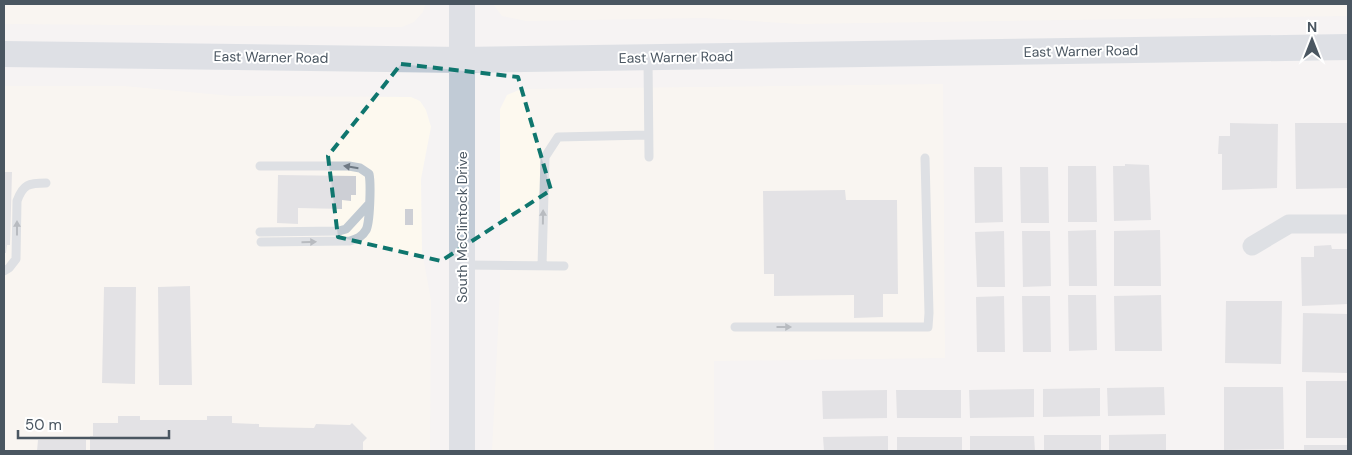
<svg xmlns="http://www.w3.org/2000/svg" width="1352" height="455" viewBox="0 0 1352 455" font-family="'DM Sans',sans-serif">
<rect width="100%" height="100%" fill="#f5f3f3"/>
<path fill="#fdf9ef" d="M4,4H425V5L423,12L414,22L402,27L4,24Z
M493,4H1348V16L800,24L704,18L526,21L502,16Z
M943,84L945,358L714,361V451H492L500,290V109L507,95L519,90L525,89Z
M4,86H124L232,96L411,97L420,101L426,110L431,127L421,179L422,251L431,300L430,451H4Z"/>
<path fill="#cdcfd5" d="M1230,123L1278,124L1277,188L1222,190V154H1218L1219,136H1230Z
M1295,123H1348V188L1296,189Z
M1125,164L1149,165L1151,220L1114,221L1113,166H1125Z
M1068,166H1096L1097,222H1068Z
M974,167H1002L1003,222L975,223Z
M1020,167H1048L1049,223H1021Z
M4,172H12L10,245H7L6,253H4Z
M278,175L356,176V195H351V201L342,200V209L298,208V224L277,223Z
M845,190L846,200H897L898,294H883V317L854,318V295L774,296V274H764L763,191Z
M405,209H413V225H405Z
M1096,230L1097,286H1069L1068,231Z
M1160,230L1161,286H1114V231Z
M1004,231L1005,287H977L975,232Z
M1022,231H1050L1051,286L1023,287Z
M1331,245L1332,249H1348V304L1302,306L1301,257H1314V246Z
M190,286L192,385H159L158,287Z
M104,287H136L135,384L102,383Z
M1068,295H1096L1097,350L1069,351Z
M1161,295L1162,351H1115L1114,296Z
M1004,296L1005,352H977L976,297Z
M1022,296H1050L1051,352H1023Z
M1226,301H1282L1281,364L1225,363Z
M1303,313L1348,314V373L1302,372Z
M1306,381H1348V438H1306Z
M1164,387L1165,415L1108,416L1107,388Z
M1224,387H1283L1284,449L1224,450Z
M1100,388V416L1043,417V389Z
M1034,389V417L970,418L969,390Z
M887,390V418L823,419L822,391Z
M896,390H961V418H897Z
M118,416H140V420H207V416H232V423L259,424V427L314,428L316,424L350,425L352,423L367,438L363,442V451H90V436H93V423H118Z
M1166,434V451H1109V435Z
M1044,435H1101V451H1044Z
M888,436V451H824L823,437Z
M970,436H1034L1035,451H970Z
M897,437H962V451H897Z
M38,440H86V451H37Z
M1304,445H1348V451H1304Z"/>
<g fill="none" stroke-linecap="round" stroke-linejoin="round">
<path stroke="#c1cad2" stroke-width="9" d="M648,59L649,157
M260,166H349L360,168L369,174C371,183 370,223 366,230C362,237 357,239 350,241L261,242
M260,232L339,231L346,229L369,204
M464,265L564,266
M542,266L545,157L558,137L648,135
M4,271L9,268L16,259L17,201C23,184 29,183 46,183
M735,327H928L929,313L925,158"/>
<path stroke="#c1cad2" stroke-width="19" d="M1252,246L1289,224H1348"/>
<path stroke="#c1cbd6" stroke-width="26" d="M462,4V451
M4,54L462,60L1348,47"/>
</g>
<defs><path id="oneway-solid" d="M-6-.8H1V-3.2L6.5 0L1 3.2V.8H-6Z" transform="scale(1.25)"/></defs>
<g fill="#6e7983">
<use href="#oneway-solid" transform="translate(351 167) rotate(-171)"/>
<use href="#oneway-solid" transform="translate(543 217) rotate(-89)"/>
<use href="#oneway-solid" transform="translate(17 228) rotate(-90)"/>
<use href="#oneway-solid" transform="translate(309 242) rotate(-1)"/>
<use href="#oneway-solid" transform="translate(784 327)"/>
</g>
<path d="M0 0H1352V455H0ZM401,64L518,77L551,190L441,261L338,237L328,156Z" fill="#f5f3f3" fill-opacity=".55" fill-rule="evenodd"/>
<path fill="none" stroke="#0f766e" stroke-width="4" stroke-dasharray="10 6" stroke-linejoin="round" d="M401,64L518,77L551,190L441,261L338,237L328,156Z"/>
<g text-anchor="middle" stroke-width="4" stroke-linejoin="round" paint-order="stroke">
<g font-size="14" fill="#4a5661" stroke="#fff">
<text transform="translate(1081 51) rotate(-1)" y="5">East Warner Road</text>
<text transform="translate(271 57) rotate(1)" y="5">East Warner Road</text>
<text transform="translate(676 57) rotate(-1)" y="5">East Warner Road</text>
<text transform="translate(462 227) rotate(-90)" y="5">South McClintock Drive</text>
</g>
</g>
<rect width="1352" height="455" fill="none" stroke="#4a5661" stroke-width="10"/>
<g transform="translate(1312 40)" stroke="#ffffff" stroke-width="4" paint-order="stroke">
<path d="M0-4L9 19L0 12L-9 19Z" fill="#4a5661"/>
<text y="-8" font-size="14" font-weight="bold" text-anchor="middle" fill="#4a5661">N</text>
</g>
<path d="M18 430v8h151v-8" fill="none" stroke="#4a5661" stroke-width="2.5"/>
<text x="25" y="430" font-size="15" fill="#4a5661" stroke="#ffffff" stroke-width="4" paint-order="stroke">50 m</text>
</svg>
